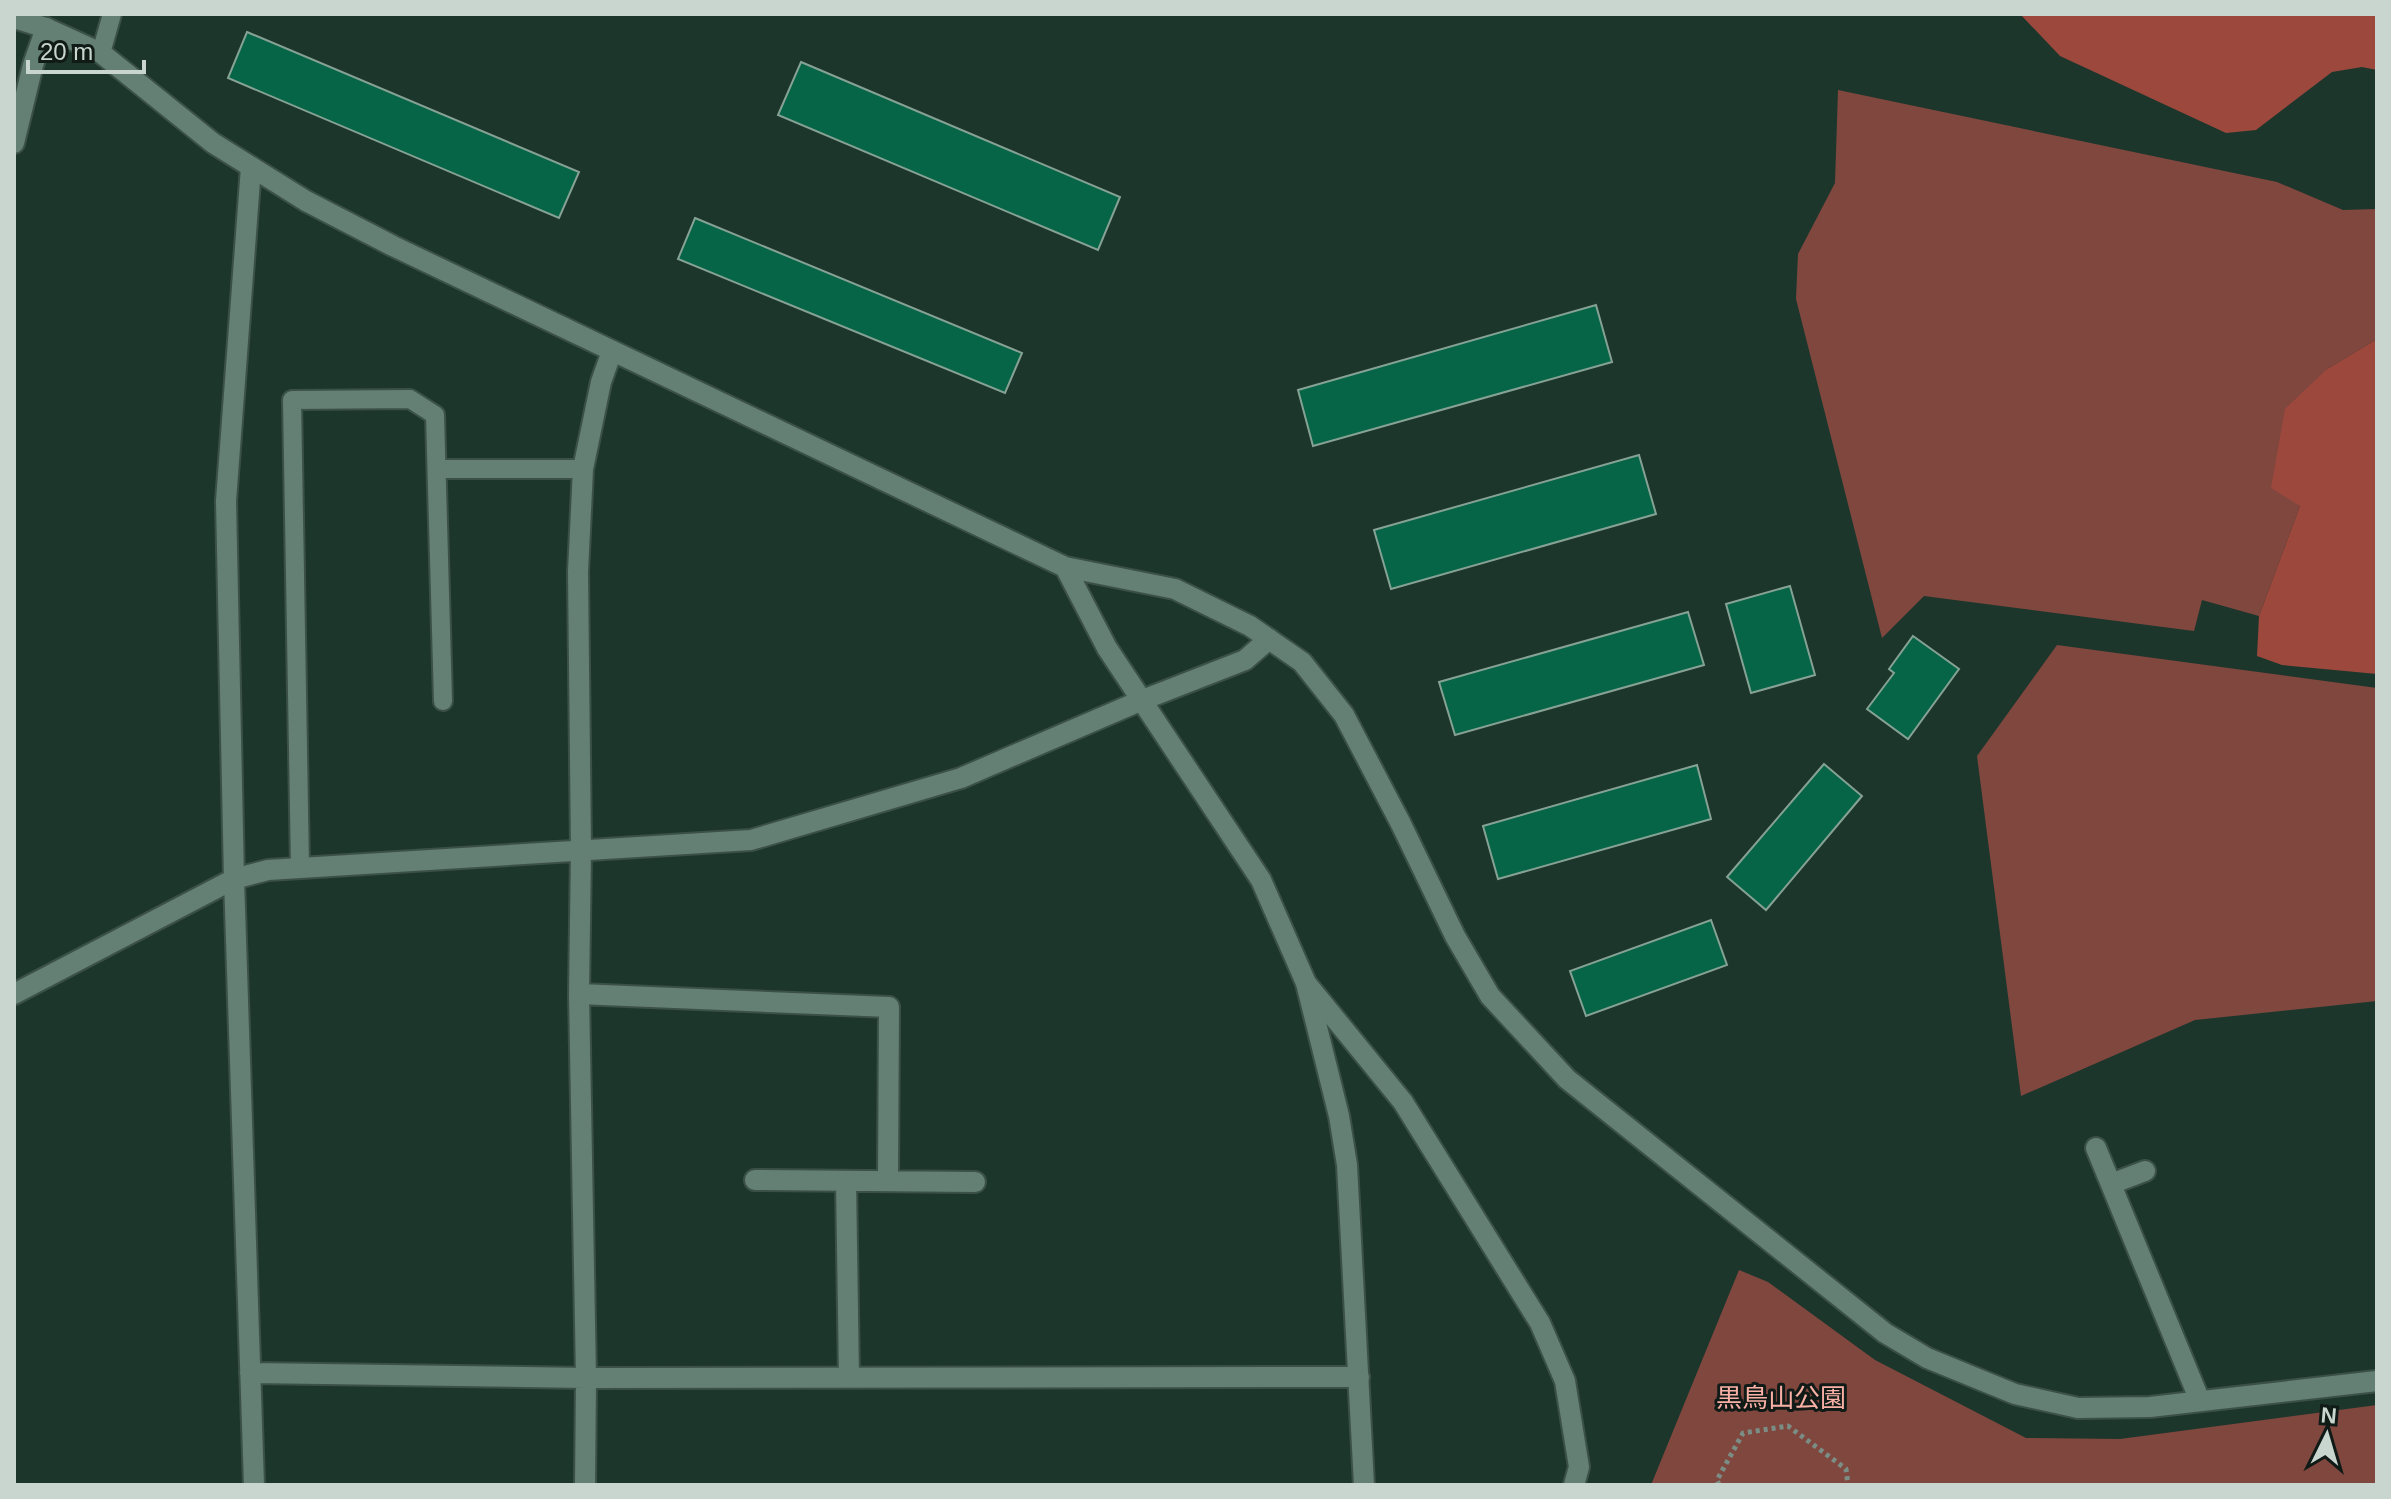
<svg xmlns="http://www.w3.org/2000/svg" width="2391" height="1499" viewBox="0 0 2391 1499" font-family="Helvetica,'Noto Sans JP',sans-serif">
<rect width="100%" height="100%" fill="#1d362b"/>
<path fill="#80473f" d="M1838,90L2277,182L2343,210L2377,209V339L2327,369L2300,506L2259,616L2202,600L2194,631L1924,596L1882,638L1796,299L1798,254L1835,183Z
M2057,645L2377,688V1001L2195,1020L2021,1096L1977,756Z
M1739,1270L1768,1282L1875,1360L2026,1438L2120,1439L2377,1405V1485H1651Z"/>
<path fill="#9c483d" d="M2377,14V70L2362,67L2332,72L2256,130L2226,133L2060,56L2021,15Z
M2377,339V674L2282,665L2257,656L2259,616L2300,506L2271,488L2285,409L2327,369Z"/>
<path fill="#066447" stroke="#86a295" stroke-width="2" d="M247,32L579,172L559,218L228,78Z
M801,62L1120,197L1098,250L778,115Z
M695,218L1022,353L1005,393L678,259Z
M1596,305L1612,362L1313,446L1298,390Z
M1639,455L1656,514L1391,589L1374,530Z
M1790,586L1815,675L1751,693L1726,604Z
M1688,612L1704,665L1455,735L1439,682Z
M1913,636L1959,669L1908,739L1867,709L1894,673L1889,669Z
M1824,764L1862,796L1766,910L1727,877Z
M1697,765L1711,819L1498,879L1483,826Z
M1711,920L1727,965L1586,1016L1570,971Z"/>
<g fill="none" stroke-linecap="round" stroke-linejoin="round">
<g stroke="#3b5148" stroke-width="22">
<path id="lane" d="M101,53L112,14
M437,469H583
M300,867L292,400L410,399L435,415L443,701"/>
</g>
<g stroke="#3b5148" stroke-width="24">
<path id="street" d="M14,143L33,65L46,28
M251,167L226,501L234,879L254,1485
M1306,983L1403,1102L1540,1323L1565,1381L1579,1467L1574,1485
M14,994L234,879L268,870L751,840L961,778L1140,701L1245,660L1269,639
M579,994L889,1007L888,1181
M2096,1148L2200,1401
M755,1180L975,1182
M846,1181L849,1377
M2111,1184L2145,1171
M250,1373L586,1378L1359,1377
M585,1485L586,1378L579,994L581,851L578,572L583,469L601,382L612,351"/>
</g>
<g stroke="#3b5148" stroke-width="24">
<path id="secondary" d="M14,18L46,28L101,53L213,143L306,201L393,246L1065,567L1175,589L1250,626L1302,662L1344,715L1401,824L1455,936L1490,996L1567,1079L1885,1333L1927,1358L2015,1394L2078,1408L2150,1407L2377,1381
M1065,567L1107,648L1261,880L1306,983L1339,1116L1347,1165L1364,1485"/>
</g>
<path stroke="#7b8e85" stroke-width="5" stroke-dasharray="4 4" stroke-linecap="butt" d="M1719,1485L1717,1480L1743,1433L1788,1426L1846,1469L1848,1485"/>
<use href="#lane" stroke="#647f73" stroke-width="18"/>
<use href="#street" stroke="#647f73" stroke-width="20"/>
<use href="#secondary" stroke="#647f73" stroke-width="20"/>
</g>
<g text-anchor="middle" stroke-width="6" stroke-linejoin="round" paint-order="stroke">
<g font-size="26" fill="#f9b0a5" stroke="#101a16">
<text x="1781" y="1407">黒鳥山公園</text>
</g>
</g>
<rect width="2391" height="1499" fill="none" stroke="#c8d6cf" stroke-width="32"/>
<g transform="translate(2327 1435) rotate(5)" stroke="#101a16" stroke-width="6" paint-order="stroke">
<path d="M0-6L14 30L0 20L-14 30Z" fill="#c8d6cf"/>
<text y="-12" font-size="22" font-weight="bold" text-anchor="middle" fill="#c8d6cf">N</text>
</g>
<path d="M28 60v12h116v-12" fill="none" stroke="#c8d6cf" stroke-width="4"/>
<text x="40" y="60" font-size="24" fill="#c8d6cf" stroke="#101a16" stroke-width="6" paint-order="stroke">20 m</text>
</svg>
